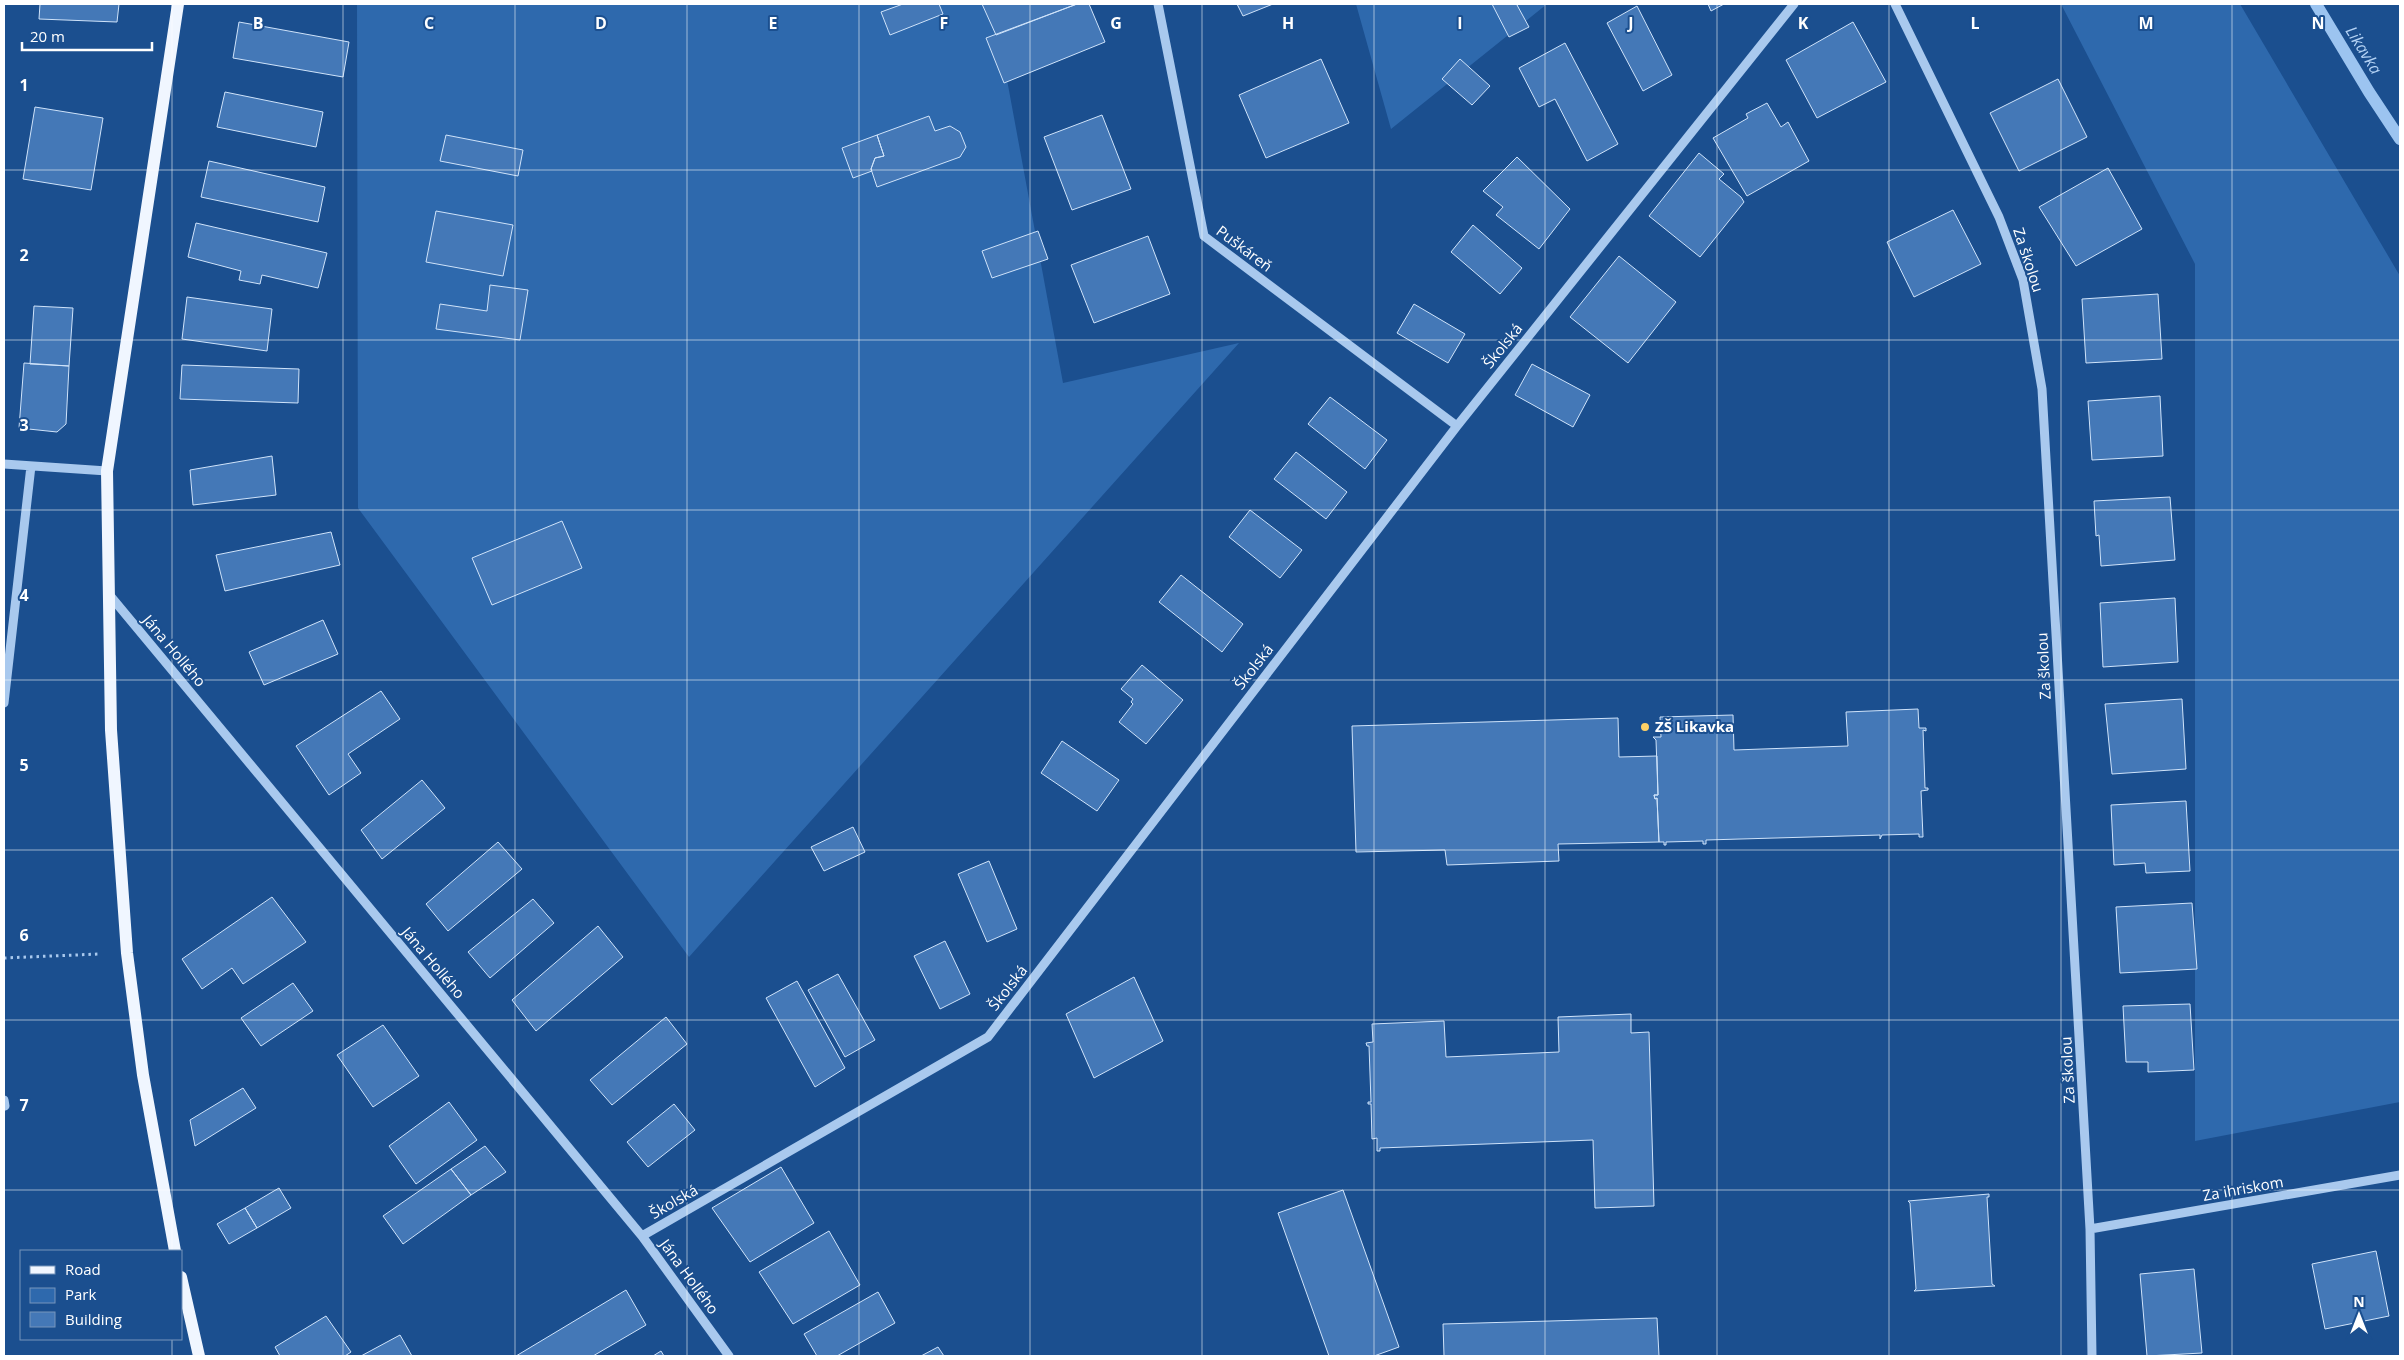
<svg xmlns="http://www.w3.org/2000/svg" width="2404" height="1360" viewBox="0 0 2404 1360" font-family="'Open Sans',sans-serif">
<rect width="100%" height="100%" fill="#1b4f8f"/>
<path fill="#2e69ad" d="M357,4H993L1063,383L1239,343L689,957L358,508Z
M1356,4H1547L1391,129Z
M2061,4H2240L2400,276V1102L2195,1141V264Z"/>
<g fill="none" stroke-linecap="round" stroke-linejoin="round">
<path stroke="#9cc4f0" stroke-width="12" d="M2316,4L2369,92L2400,139"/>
</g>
<path fill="#4478b7" stroke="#cfe3fa" d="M40,4H119L117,22L39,19Z
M903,4H939L943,14L890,35L881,12Z
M982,4H1077L996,35Z
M1077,4H1089L1105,42L1004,83L986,38Z
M1237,4H1273L1243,16Z
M1492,4H1519L1517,5L1529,27L1509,37Z
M1708,4H1724L1711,11Z
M1637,6L1672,75L1643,91L1607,23Z
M239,22L349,42L343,77L233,58Z
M1853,22L1886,82L1817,118L1786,60Z
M1565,43L1618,144L1587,161L1555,99L1539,107L1519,68Z
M1321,59L1349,123L1266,158L1239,95Z
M1460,59L1490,86L1472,105L1442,79Z
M2058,79L2087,137L2019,171L1990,113Z
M225,92L323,112L316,147L217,127Z
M1767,103L1781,127L1788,122L1809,161L1747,196L1713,138L1748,118L1746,114Z
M35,107L103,118L91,190L23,179Z
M1102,115L1131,189L1072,210L1044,137Z
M929,116L935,131L950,126L960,132L966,147L960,157L877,187L871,169L875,158L884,156L877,135Z
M446,135L523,150L518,176L440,161Z
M877,135L884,156L875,158L871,169L872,171L853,178L842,148Z
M1699,153L1724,174L1719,179L1741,197L1744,202L1700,257L1649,216Z
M1517,157L1570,209L1539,249L1496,215L1503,207L1483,191Z
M209,161L325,187L318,222L201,197Z
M2108,168L2142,229L2076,266L2039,207Z
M1953,210L1981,264L1914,297L1887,242Z
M436,211L513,225L503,276L426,262Z
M196,223L327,253L318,288L262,275L260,284L239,280L241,271L188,257Z
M1473,225L1522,268L1500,294L1451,252Z
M1038,231L1048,259L992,278L982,251Z
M1148,236L1170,294L1094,323L1071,265Z
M1619,256L1676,302L1628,363L1570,317Z
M490,285L528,290L520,340L436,329L440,304L487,311Z
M2158,294L2162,359L2086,363L2082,299Z
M187,297L272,309L267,351L182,339Z
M1414,304L1465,334L1448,363L1397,333Z
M34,306L73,308L69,366L30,364Z
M24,363L69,366L66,424L57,432L19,428Z
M1532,364L1590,395L1573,427L1515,395Z
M182,365L299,369L298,403L180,399Z
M2160,396L2163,456L2092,460L2088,401Z
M1330,397L1387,440L1365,469L1308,424Z
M1296,452L1347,492L1326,519L1274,479Z
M272,456L276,495L193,505L190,470Z
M2170,497L2175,560L2101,566L2099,535L2096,536L2094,501Z
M1250,510L1302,550L1280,578L1229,537Z
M562,521L582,568L492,605L472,558Z
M331,532L340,565L225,591L216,555Z
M1181,575L1243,624L1222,652L1159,602Z
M2175,598L2178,662L2103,667L2100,603Z
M323,620L338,654L264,685L249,652Z
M1142,665L1183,700L1146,744L1119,722L1133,704L1131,702L1133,699L1121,689Z
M381,691L400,719L348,754L361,773L329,795L296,746Z
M2182,699L2186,769L2112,774L2105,704Z
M1918,709L1919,728H1926V731L1923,730L1925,788H1928V790L1921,791L1923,837H1919V834L1882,835L1880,839V835L1706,840V844H1703V841L1666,842V845H1664V842H1659L1657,798L1655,799L1654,795H1658L1656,740L1653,737H1661L1660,717L1733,715L1734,750L1848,746L1846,712Z
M1618,718L1619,757L1657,756L1658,795H1654L1655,799L1657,798L1659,842L1558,844L1559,861L1447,865L1445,850L1356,852L1352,726Z
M1062,741L1119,780L1097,811L1041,773Z
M422,780L445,808L382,859L361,830Z
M2186,801L2190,871L2146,873L2145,863L2114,865L2111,805Z
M853,827L865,852L824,871L811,847Z
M498,842L522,869L448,931L426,904Z
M989,861L1017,929L987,942L958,874Z
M272,897L306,942L243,984L232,968L202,989L182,959Z
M533,899L554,923L490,978L468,952Z
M2192,903L2197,969L2120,973L2116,907Z
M598,926L623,957L536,1031L512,1000Z
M945,941L970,994L940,1009L914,956Z
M838,974L875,1040L845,1057L808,990Z
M1134,977L1163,1041L1094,1078L1066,1014Z
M797,981L845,1068L815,1087L766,998Z
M293,983L313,1011L261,1046L241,1018Z
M2190,1004L2194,1070L2148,1072V1062H2126L2123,1006Z
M1631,1014V1033L1649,1032L1654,1206L1595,1208L1593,1140L1380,1148V1151H1377V1138L1372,1139L1371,1104H1368V1102H1371L1369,1046H1367L1366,1043L1373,1042L1372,1024L1444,1021L1446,1057L1559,1052L1558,1017Z
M666,1017L687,1044L612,1105L590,1080Z
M383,1025L419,1076L373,1107L337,1055Z
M243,1088L256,1108L195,1146L190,1120Z
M449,1102L477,1140L416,1184L389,1146Z
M674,1104L695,1130L648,1167L627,1142Z
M485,1146L506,1172L471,1195L451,1169Z
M781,1167L814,1223L750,1262L712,1208Z
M451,1169L471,1195L403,1244L383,1216Z
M279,1188L291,1208L257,1228L245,1208Z
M1343,1190L1399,1347L1374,1356H1329L1278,1213Z
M1989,1194V1197H1987L1992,1284L1995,1286L1914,1291L1916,1289L1910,1203L1908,1201Z
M245,1208L257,1228L229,1244L217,1224Z
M829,1231L860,1285L793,1324L759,1272Z
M2376,1251L2389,1316L2325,1329L2312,1264Z
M2194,1269L2202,1353L2147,1356L2140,1274Z
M626,1290L646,1325L593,1356H516Z
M878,1292L895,1323L837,1356H817L804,1334Z
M326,1316L351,1352L345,1356H280L275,1347Z
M1657,1318L1659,1356H1444L1443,1324Z
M400,1335L412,1356H361Z
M938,1347L944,1356H921Z
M661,1351L664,1356H653Z"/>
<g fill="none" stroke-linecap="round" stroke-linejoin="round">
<path stroke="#a9c9ee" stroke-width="3" stroke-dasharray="2.5 4" stroke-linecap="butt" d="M4,958L99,954"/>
<path stroke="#a9c9ee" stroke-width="9" d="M1158,4L1204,236L1457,426
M1895,4L1999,217L2023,280L2042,389L2090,1229L2092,1356
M4,464L107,471
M108,593L642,1236L729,1356
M4,703L31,466
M4,1100L5,1106
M2090,1229L2400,1175
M642,1236L988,1037L1457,426L1794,4"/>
<path stroke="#f0f6ff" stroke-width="12" d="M175,1251L143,1075L127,953L111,730L107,471L178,4
M181,1277L199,1356"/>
</g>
<path fill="none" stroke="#fff" stroke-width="1" stroke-opacity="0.55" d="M172,4V1251M343,4V1356M515,4V1356M687,4V1356M859,4V1356M1030,4V1356M1202,4V1356M1374,4V1356M1545,4V1356M1717,4V1356M1889,4V1356M2061,4V1356M2232,4V1356M4,170H2400M4,340H2400M4,510H2400M4,680H2400M4,850H2400M4,1020H2400M4,1190H2400M172,1339V1356"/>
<circle fill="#ffd166" stroke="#1b4f8f" stroke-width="2" cx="1645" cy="727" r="5"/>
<g text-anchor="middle" stroke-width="4" stroke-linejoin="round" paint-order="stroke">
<g font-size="15" fill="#fff" stroke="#1b4f8f">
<text transform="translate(1244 249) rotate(37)" y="5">Puškáreň</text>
<text transform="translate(2028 260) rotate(72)" y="5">Za školou</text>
<text transform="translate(1503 346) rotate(-51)" y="5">Školská</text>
<text transform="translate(174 651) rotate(50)" y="5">Jána Hollého</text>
<text transform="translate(2044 666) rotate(-93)" y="5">Za školou</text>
<text transform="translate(1254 667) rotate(-52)" y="5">Školská</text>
<text transform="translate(433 963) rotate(50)" y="5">Jána Hollého</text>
<text transform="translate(1008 988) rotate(-52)" y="5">Školská</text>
<text transform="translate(2068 1070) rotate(-93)" y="5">Za školou</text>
<text transform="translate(2243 1189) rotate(-10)" y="5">Za ihriskom</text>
<text transform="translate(674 1202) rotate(-30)" y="5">Školská</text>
<text transform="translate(689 1277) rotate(54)" y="5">Jána Hollého</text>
</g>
<g font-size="15" font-weight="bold" fill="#fff" stroke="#1b4f8f" text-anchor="start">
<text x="1655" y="732">ZŠ Likavka</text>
</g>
<g font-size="16" font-style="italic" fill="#b5d3f5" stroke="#1b4f8f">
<text transform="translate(2364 50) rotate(58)" y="6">Likavka</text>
</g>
</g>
<g font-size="16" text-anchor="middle" font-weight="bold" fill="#fff" stroke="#1b4f8f" stroke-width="4" stroke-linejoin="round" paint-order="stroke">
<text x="258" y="29">B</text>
<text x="429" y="29">C</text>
<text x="601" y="29">D</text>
<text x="773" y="29">E</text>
<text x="944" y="29">F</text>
<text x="1116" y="29">G</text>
<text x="1288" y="29">H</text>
<text x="1460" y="29">I</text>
<text x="1631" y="29">J</text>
<text x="1803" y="29">K</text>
<text x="1975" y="29">L</text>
<text x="2146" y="29">M</text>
<text x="2318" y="29">N</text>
<text x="24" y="91">1</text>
<text x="24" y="261">2</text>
<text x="24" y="431">3</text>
<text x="24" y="601">4</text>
<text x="24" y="771">5</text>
<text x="24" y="941">6</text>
<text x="24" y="1111">7</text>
</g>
<rect width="2404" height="1360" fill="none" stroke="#ffffff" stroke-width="10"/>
<rect x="20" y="1250" width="162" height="90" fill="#1b4f8f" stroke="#7695bc"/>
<rect x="30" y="1266" width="25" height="8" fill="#f0f6ff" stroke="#7695bc"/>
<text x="65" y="1275" font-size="15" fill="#ffffff">Road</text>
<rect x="30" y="1288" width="25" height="15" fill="#2e69ad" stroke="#7695bc"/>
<text x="65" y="1300" font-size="15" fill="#ffffff">Park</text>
<rect x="30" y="1312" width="25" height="15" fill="#4478b7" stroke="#7695bc"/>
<text x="65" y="1325" font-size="15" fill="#ffffff">Building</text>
<g transform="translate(2359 1315)" stroke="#1b4f8f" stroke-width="4" paint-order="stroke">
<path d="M0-4L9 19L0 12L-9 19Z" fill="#ffffff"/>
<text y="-8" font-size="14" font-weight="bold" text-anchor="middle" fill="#ffffff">N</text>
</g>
<path d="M22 42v8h130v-8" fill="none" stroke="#ffffff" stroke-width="2.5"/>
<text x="30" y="42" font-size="15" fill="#ffffff" stroke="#1b4f8f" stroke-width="4" paint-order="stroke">20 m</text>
</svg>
